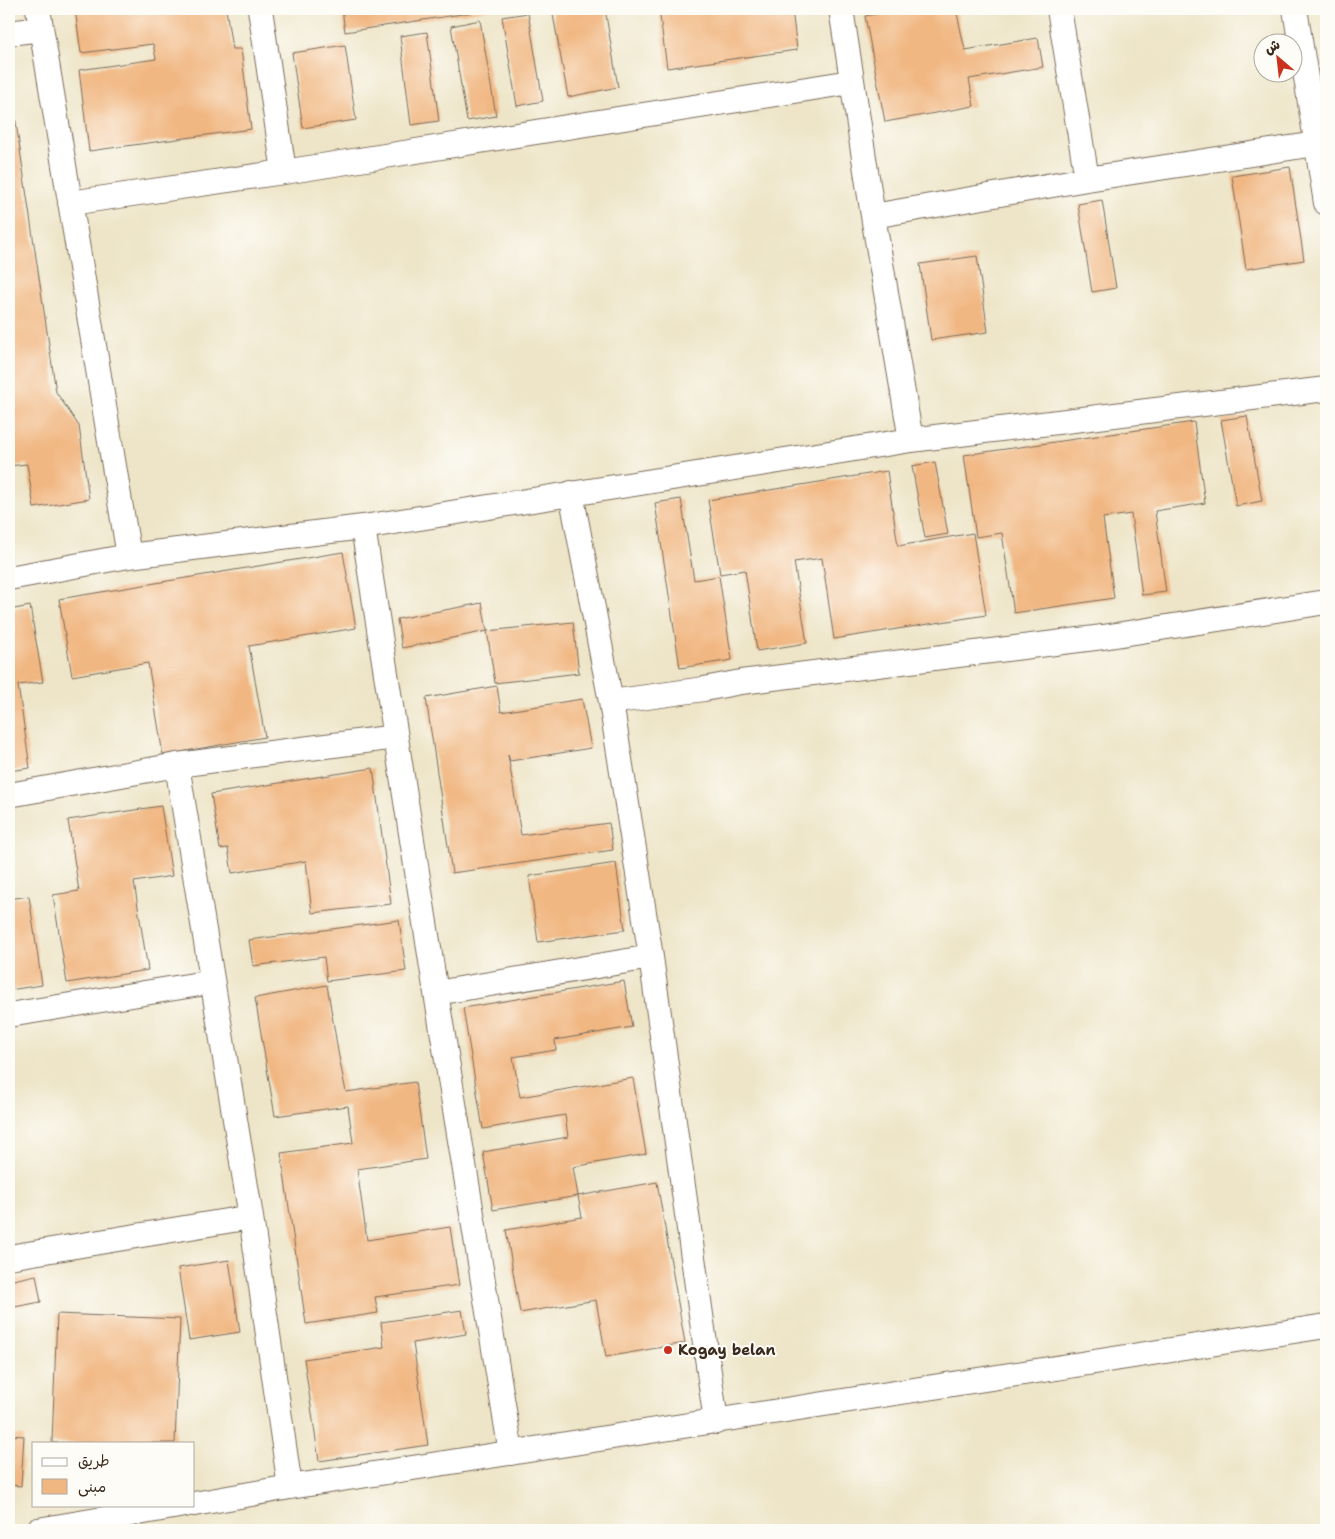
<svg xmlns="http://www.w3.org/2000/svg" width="1335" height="1539" viewBox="0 0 1335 1539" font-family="'Shantell Sans','Playpen Sans Arabic',sans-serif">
<rect width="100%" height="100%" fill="#fdfcf7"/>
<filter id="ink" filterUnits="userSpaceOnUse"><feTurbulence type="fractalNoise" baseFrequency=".02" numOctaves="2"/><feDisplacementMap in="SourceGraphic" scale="10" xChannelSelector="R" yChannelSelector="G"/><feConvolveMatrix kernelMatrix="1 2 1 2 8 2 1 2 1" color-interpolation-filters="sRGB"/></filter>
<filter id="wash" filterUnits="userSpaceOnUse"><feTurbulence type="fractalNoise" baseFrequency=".0096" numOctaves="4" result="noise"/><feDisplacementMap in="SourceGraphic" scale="20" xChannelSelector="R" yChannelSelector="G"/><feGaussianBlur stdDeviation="1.12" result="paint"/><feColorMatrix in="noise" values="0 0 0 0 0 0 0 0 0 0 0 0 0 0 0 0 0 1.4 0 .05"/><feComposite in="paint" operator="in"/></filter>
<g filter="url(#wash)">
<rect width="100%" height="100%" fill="#eee5c8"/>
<g id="blocks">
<path fill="#f1b782" d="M75,9H226L232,49H241L251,129L89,151L79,70L156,59L153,44L81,53Z
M342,9H488V10L345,32Z
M552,9H605L618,87L568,97Z
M659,9H792L797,50L667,68Z
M901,9H956L965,50L1038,38L1043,67L969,79L974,106L885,122L865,16Z
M528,13L543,101L517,106L502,17Z
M480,20L496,116L467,121L451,26Z
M427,32L439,121L411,125L400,36Z
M345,45L356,120L303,128L292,53Z
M11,89L56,392L79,426L89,499L34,508L27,464L9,466V90Z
M1290,167L1304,260L1246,269L1232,176Z
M1102,200L1116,288L1092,292L1078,204Z
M977,256L988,332L931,340L920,264Z
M1247,416L1262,501L1236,506L1221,420Z
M1194,422L1205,503L1155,511L1166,592L1142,595L1131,514L1103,518L1114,598L1014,613L1002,533L976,537L964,455Z
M935,462L948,534L925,538L912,466Z
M887,471L898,546L973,533L986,615L834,639L822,558L794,562L807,643L757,651L745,570L720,574L708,500Z
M681,499L694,580L719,576L732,660L680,668L655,503Z
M343,552L356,628L249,646L265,737L163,755L148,663L72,676L59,599Z
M482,603L487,631L402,648L397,619Z
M30,606L43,682L18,685L30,768L9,771V610Z
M573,622L579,673L495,683L487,631Z
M497,686L501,712L582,699L591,748L510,761L508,755L521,835L609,823L613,850L452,873L426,698Z
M373,768L391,904L312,913L306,861L232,873L228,848L220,849L211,794Z
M161,806L172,876L134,882L148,970L67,983L53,895L79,891L68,820Z
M616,863L625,930L538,942L529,876Z
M29,896L42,985L9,990V899Z
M399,920L406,971L327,981L324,957L253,966L249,940Z
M624,981L632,1027L555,1040L556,1050L513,1057L520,1097L633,1078L646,1154L573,1167L578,1196L493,1210L483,1152L568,1137L565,1115L483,1129L463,1008Z
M327,985L339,1057L346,1092L415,1082L426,1159L357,1169L367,1240L450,1227L459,1285L375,1297L378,1313L306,1324L281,1153L353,1143L348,1106L275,1116L255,998Z
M657,1182L685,1343L606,1357L596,1300L520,1313L506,1230L582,1217L578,1196Z
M229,1260L240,1332L189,1340L178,1268Z
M36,1275L41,1302L9,1308V1281Z
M462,1310L466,1334L413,1343L428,1445L319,1461L304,1359L384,1347L381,1322Z
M57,1314L180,1319L175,1443H52Z
M9,1435L24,1436L21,1486L9,1485Z"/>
</g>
</g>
<g filter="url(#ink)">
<use href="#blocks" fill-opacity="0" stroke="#7a6b5a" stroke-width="1"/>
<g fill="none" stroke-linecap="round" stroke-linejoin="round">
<g stroke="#7a6b5a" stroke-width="26">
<path id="minor" d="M38,9L129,556
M260,9L284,172
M841,9L873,216L911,440
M1059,9L1087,179
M1295,9L1326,203
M9,33L41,29
M70,203L284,172L851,82
M873,216L1087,179L1316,144
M571,493L611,702L651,957L716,1422
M363,527L436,993L511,1453
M9,578L129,556L363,527L911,440L1326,389
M611,702L704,689L741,682L1103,637L1326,602
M177,765L251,1217L290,1487
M9,795L177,765L396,737
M436,993L651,957
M9,1015L212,982
M9,1257L251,1217
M194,1504L290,1487L1326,1326
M38,1530L185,1505"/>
</g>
<use href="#minor" stroke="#fff" stroke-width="24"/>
</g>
</g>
<circle fill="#c8321e" stroke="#fdfcf7" stroke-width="2" cx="668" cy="1350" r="5"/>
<g text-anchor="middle" stroke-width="4" stroke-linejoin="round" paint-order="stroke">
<g font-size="15" font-weight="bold" fill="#3b2a1e" stroke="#fdfcf7" text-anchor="start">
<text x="678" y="1355">Kogay belan</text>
</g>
</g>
<rect width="1335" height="1539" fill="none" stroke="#fdfcf7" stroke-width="30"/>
<rect x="32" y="1442" width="162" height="65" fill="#fdfcf7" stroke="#afa8a0"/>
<rect x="42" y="1458" width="25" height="8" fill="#ffffff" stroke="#afa8a0"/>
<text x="78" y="1466" font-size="15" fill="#3b2a1e">طريق</text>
<rect x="42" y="1479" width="25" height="15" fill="#f1b782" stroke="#afa8a0"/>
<text x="78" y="1492" font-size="15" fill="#3b2a1e">مبنى</text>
<g transform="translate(1278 58) rotate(332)"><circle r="24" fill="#fdfcf7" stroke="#afa8a0"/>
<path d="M0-4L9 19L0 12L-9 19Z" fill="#c8321e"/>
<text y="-8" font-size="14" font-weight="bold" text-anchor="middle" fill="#3b2a1e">ش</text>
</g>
</svg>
